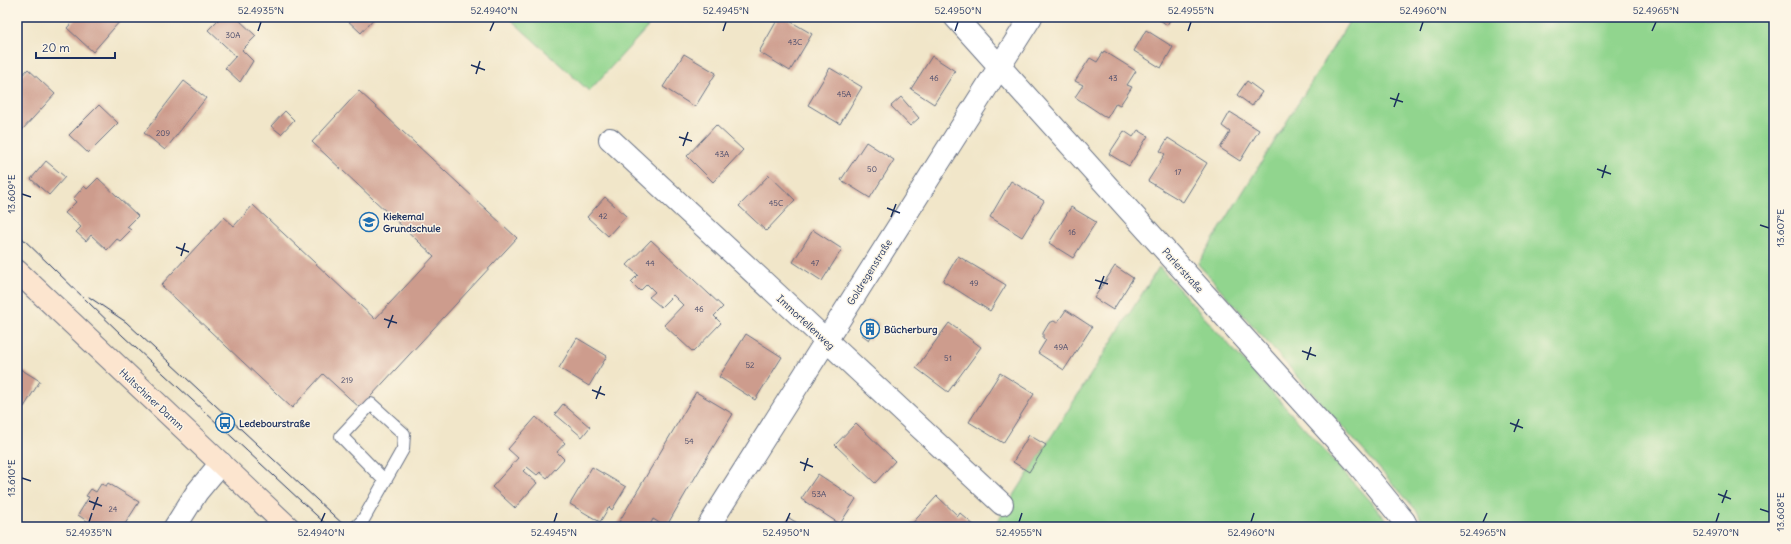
<svg xmlns="http://www.w3.org/2000/svg" width="1791" height="544" viewBox="0 0 1791 544" font-family="Delius,sans-serif">
<rect width="100%" height="100%" fill="#fcf5e5"/>
<filter id="ink" filterUnits="userSpaceOnUse"><feTurbulence type="fractalNoise" baseFrequency=".025" numOctaves="2"/><feDisplacementMap in="SourceGraphic" scale="8" xChannelSelector="R" yChannelSelector="G"/><feConvolveMatrix kernelMatrix="1 2 1 2 8 2 1 2 1" color-interpolation-filters="sRGB"/></filter>
<filter id="wash" filterUnits="userSpaceOnUse"><feTurbulence type="fractalNoise" baseFrequency=".012" numOctaves="4" result="noise"/><feDisplacementMap in="SourceGraphic" scale="16" xChannelSelector="R" yChannelSelector="G"/><feGaussianBlur stdDeviation="0.9" result="paint"/><feColorMatrix in="noise" values="0 0 0 0 0 0 0 0 0 0 0 0 0 0 0 0 0 1.4 0 .05"/><feComposite in="paint" operator="in"/></filter>
<g filter="url(#wash)">
<rect width="100%" height="100%" fill="#f1e6c9"/>
<path fill="#91d58e" stroke="#568276" d="M508,17H657L589,91Z
M1352,17H1774V527H1425L1417,511L1198,264Z
M1159,267L1393,527H994Z"/>
<g id="blocks">
<path fill="#cd9c8d" d="M77,17H116L120,21L93,52L67,28Z
M221,17H236L256,36L242,50L253,61L240,82L225,68L236,56L208,30Z
M344,17H375L361,33Z
M779,17H783L812,34L790,71L759,52Z
M1156,17H1172L1167,25Z
M1146,30L1173,47L1161,68L1134,51Z
M1104,51L1136,71L1127,85L1132,87L1120,105L1116,103L1107,118L1075,97L1083,85L1075,81L1090,58L1097,62Z
M684,54L716,73L695,107L663,87Z
M932,56L955,71L934,104L911,89Z
M830,68L862,87L840,124L808,105Z
M28,69L55,94L22,130L17,125V81Z
M184,81L206,98L165,150L144,133Z
M1247,81L1262,92L1252,106L1237,95Z
M359,91L517,238L360,408L323,374L292,408L161,285L224,217L234,226L253,205L375,319L434,256L312,142Z
M901,97L919,118L910,126L891,106Z
M99,105L118,123L88,153L69,135Z
M285,111L294,120L281,134L271,126Z
M1230,112L1259,130L1240,161L1220,148L1230,132L1222,126Z
M716,125L743,150L713,182L687,156Z
M1138,130L1148,136L1129,166L1109,154L1124,131L1133,137Z
M1168,138L1207,163L1183,202L1148,181L1165,154L1160,151Z
M866,142L894,160L870,198L841,180Z
M46,161L65,177L49,195L31,179Z
M769,175L795,200L766,231L739,206Z
M98,178L138,216L127,227L131,230L120,241L117,239L107,250L91,235L86,241L76,232L81,227L65,213L76,202L73,199L84,186L87,189Z
M1011,181L1044,201L1022,237L990,217Z
M605,197L626,216L608,236L587,217Z
M1071,207L1096,222L1073,258L1049,243Z
M813,230L842,249L822,281L793,262Z
M651,240L723,307L714,316L721,323L693,352L664,325L683,305L673,295L661,307L649,297L655,292L647,284L640,291L631,282L638,275L627,265Z
M958,256L1006,285L990,311L943,281Z
M1115,266L1133,278L1113,310L1094,298Z
M1066,310L1092,327L1064,370L1038,353L1046,340L1043,338V333L1049,323L1054,321L1057,323Z
M870,319L879,324L869,340L861,334Z
M949,323L981,347L948,392L916,368Z
M746,334L782,357L755,400L719,377Z
M577,338L607,356L589,386L559,368Z
M17,367L40,381L24,407L17,403Z
M1000,373L1034,394L1003,443L969,422Z
M696,392L733,414L687,491L666,527L653,519L649,527H616Z
M563,404L590,427L582,437L555,414Z
M536,417L565,443L557,452L564,459L547,478L540,472L537,475L527,467L523,471L537,483L515,508L492,487L518,458L508,449Z
M856,423L895,461L875,483L835,445Z
M1029,435L1046,445L1029,472L1013,462Z
M592,467L626,487L612,510L609,507L600,522L570,504Z
M818,474L856,499L840,524L801,499Z
M108,483L139,502L123,527H96L78,515L89,497L86,496L91,489L96,492L101,484L106,486Z
M937,496L958,516L960,513L976,527H909Z
M789,518L804,527H783Z"/>
</g>
</g>
<g filter="url(#ink)">
<use href="#blocks" fill-opacity="0" stroke="#666f83" stroke-width="1"/>
<g fill="none" stroke-linecap="round" stroke-linejoin="round">
<g stroke="#666f83" stroke-width="14">
<path id="service" d="M356,527L363,520L403,449L404,434L371,404L341,436L385,481"/>
</g>
<g stroke="#666f83" stroke-width="24">
<path id="minor" d="M955,17L1355,461L1404,521L1407,527
M610,139L1002,504
M175,527L197,492L221,463
M708,527L1031,17"/>
</g>
<g stroke="#666f83" stroke-width="24">
<path id="secondary" d="M17,271L288,527"/>
</g>
<use href="#service" stroke="#fff" stroke-width="12"/>
<use href="#minor" stroke="#fff" stroke-width="22"/>
<use href="#secondary" stroke="#fce5cf" stroke-width="22"/>
<path stroke="#1b2f5e" stroke-width="1" d="M17,233L123,336L329,527
M89,297L126,322L346,527"/>
</g>
</g>
<path fill="none" stroke="#1b2f5e" stroke-width="1.5" d="M258,31L261,22M490,31L494,22M723,31L726,22M955,31L958,22M1188,31L1191,22M1420,31L1423,22M1652,31L1656,22M471,65L485,70M476,74L480,61M1390,98L1403,102M1394,107L1399,93M679,137L692,141M683,146L688,132M1597,169L1611,174M1602,178L1606,165M22,194L31,197M887,208L900,213M891,217L896,204M1760,225L1769,228M176,247L189,252M181,256L185,243M1095,280L1108,284M1099,289L1104,276M384,319L397,323M388,328L393,315M1302,351L1316,356M1307,360L1311,347M592,390L605,395M596,399L601,386M1510,423L1523,428M1514,432L1519,419M800,462L813,467M804,471L808,458M22,478L31,481M1718,494L1731,499M89,501L102,506M1722,503L1727,490M1760,509L1769,512M93,510L98,497M89,522L92,513M321,522L325,513M554,522L557,513M786,522L790,513M1019,522L1022,513M1251,522L1254,513M1483,522L1487,513M1716,522L1719,513"/>
<defs>
<g id="school-ring" transform="scale(1)"><circle r="9.5" fill="#fcf5e5" stroke="#1f6fb2" stroke-width="1.5"/><path d="M0-5L7-2L0 1L-7-2ZM-4 1L0 2.5L4 1V4Q0 6-4 4Z" fill="#1f6fb2"/></g>
<g id="building-ring" transform="scale(1)"><circle r="9.5" fill="#fcf5e5" stroke="#1f6fb2" stroke-width="1.5"/><path d="M-4-6H4V6H1V3H-1V6H-4ZM-2.5-4.3h1.7v1.8h-1.7ZM.8-4.3h1.7v1.8H.8ZM-2.5-1h1.7V.8h-1.7ZM.8-1h1.7V.8H.8Z" fill="#1f6fb2"/></g>
<g id="bus-ring" transform="scale(1)"><circle r="9.5" fill="#fcf5e5" stroke="#1f6fb2" stroke-width="1.5"/><path d="M-5-6H5V4H4V6H2V4H-2V6H-4V4H-5ZM-3.5-4V0h7V-4ZM-3.5 1.2v1.5H-2V1.2ZM2 1.2v1.5H3.5V1.2Z" fill="#1f6fb2"/></g>
</defs>
<g fill-rule="evenodd">
<use href="#school-ring" x="369" y="222"/>
<use href="#building-ring" x="870" y="329"/>
<use href="#bus-ring" x="225" y="423"/>
</g>
<g text-anchor="middle" stroke-width="3" stroke-linejoin="round" paint-order="stroke">
<g font-size="8" fill="#484a6a">
<text x="233" y="38">30A</text>
<text x="795" y="45">43C</text>
<text x="934" y="81">46</text>
<text x="1113" y="81">43</text>
<text x="844" y="97">45A</text>
<text x="163" y="136">209</text>
<text x="722" y="157">43A</text>
<text x="872" y="172">50</text>
<text x="1178" y="175">17</text>
<text x="776" y="206">45C</text>
<text x="603" y="219">42</text>
<text x="1072" y="235">16</text>
<text x="650" y="266">44</text>
<text x="815" y="266">47</text>
<text x="974" y="286">49</text>
<text x="699" y="312">46</text>
<text x="1061" y="350">49A</text>
<text x="948" y="361">51</text>
<text x="750" y="368">52</text>
<text x="347" y="383">219</text>
<text x="689" y="444">54</text>
<text x="819" y="497">53A</text>
<text x="113" y="512">24</text>
</g>
<g font-size="10" font-weight="bold" fill="#1b2f5e" stroke="#fcf5e5" text-anchor="start">
<text x="383" y="220">Kiekemal<tspan x="383" dy="12">Grundschule</tspan></text>
<text x="884" y="333">Bücherburg</text>
<text x="239" y="427">Ledebourstraße</text>
</g>
<g font-size="10" fill="#1b2f5e" stroke="#fcf5e5">
<text transform="translate(1183 270) rotate(48)" y="4">Parlerstraße</text>
<text transform="translate(869 272) rotate(-58)" y="4">Goldregenstraße</text>
<text transform="translate(806 322) rotate(43)" y="4">Immortellenweg</text>
<text transform="translate(152 399) rotate(43)" y="4">Hultschiner Damm</text>
</g>
</g>
<rect width="1791" height="544" fill="none" stroke="#fcf5e5" stroke-width="44"/>
<path d="M36 52v6h79v-6" fill="none" stroke="#1b2f5e" stroke-width="2"/>
<text x="42" y="52" font-size="12" fill="#1b2f5e" stroke="#fcf5e5" stroke-width="3" paint-order="stroke">20 m</text>
<rect x="22" y="22" width="1747" height="500" fill="none" stroke="#1b2f5e" stroke-width="1.5"/>
<g font-size="10" text-anchor="middle" fill="#1b2f5e">
<text x="261" y="14">52.4935°N</text>
<text x="494" y="14">52.4940°N</text>
<text x="726" y="14">52.4945°N</text>
<text x="958" y="14">52.4950°N</text>
<text x="1191" y="14">52.4955°N</text>
<text x="1423" y="14">52.4960°N</text>
<text x="1656" y="14">52.4965°N</text>
<text transform="translate(11 194) rotate(-90)" y="4">13.609°E</text>
<text transform="translate(1780 228) rotate(-90)" y="4">13.607°E</text>
<text transform="translate(11 478) rotate(-90)" y="4">13.610°E</text>
<text transform="translate(1780 512) rotate(-90)" y="4">13.608°E</text>
<text x="89" y="536">52.4935°N</text>
<text x="321" y="536">52.4940°N</text>
<text x="554" y="536">52.4945°N</text>
<text x="786" y="536">52.4950°N</text>
<text x="1019" y="536">52.4955°N</text>
<text x="1251" y="536">52.4960°N</text>
<text x="1483" y="536">52.4965°N</text>
<text x="1716" y="536">52.4970°N</text>
</g>
</svg>
